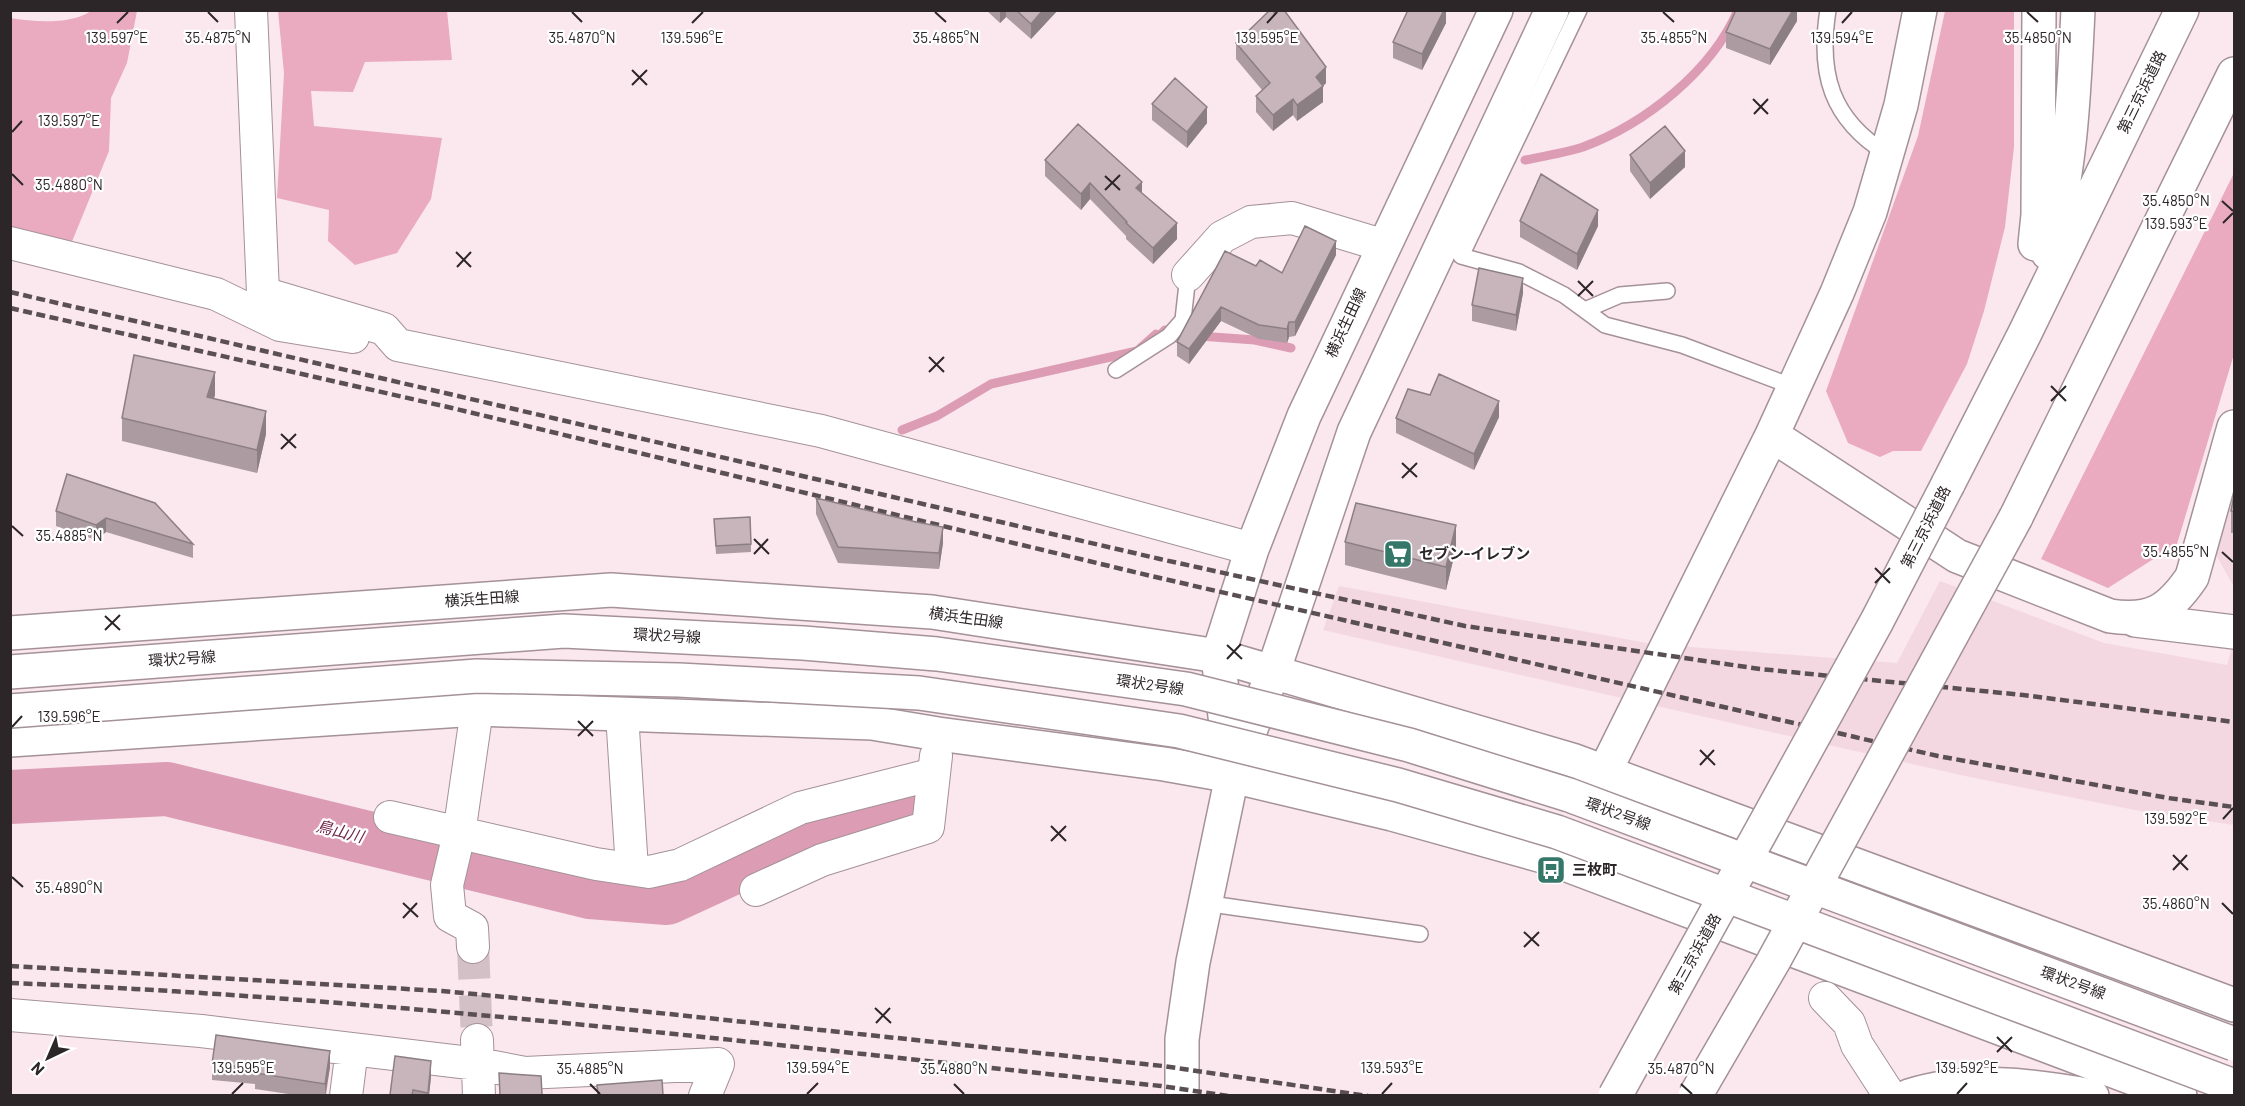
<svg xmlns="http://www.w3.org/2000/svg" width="2245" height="1106" viewBox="0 0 2245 1106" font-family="Barlow,'Noto Sans JP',sans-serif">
<rect width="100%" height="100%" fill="#fbe7ee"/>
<path fill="#f4d8e1" d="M2234,488V587L2215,553Z
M1940,581L2104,643L2227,665L2234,640V825L2140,811L1965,776L1323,630L1339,586L1652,644L1897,663Z"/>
<path fill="#eaabc1" d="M91,11H137L127,63L111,98L109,151L71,244L11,227L10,18C34,22 70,25 91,11Z
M278,11H447L452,60L365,62L353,92L311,91L314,126L442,138L431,199L397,253L355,265L328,241L329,210L277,198L284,73Z
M1945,11H2014V147L2005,227L1984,311L1967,364L1921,451H1893L1880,457L1848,443L1826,391L1918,136Z
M2234,173V354L2177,544L2108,588L2041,559Z"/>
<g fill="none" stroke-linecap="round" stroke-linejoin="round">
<path stroke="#dc9db4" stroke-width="9" d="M1525,160C1545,156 1564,153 1583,147C1645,124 1712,71 1738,10
M1199,336L1255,340L1291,348
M902,430L937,416L991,384L1137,351L1156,334L1159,336L1165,330"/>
<path stroke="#dc9db4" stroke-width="54" d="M10,797L167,789L590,892L667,898L797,838L910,805"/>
<path stroke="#d2c0c6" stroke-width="32" stroke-dasharray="32 16" stroke-linecap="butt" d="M473,947L477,1040"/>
<g stroke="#a49298" stroke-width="18">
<path id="lane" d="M1579,10L1461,256L1519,272L1564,295L1605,325L1682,345L1794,387
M1828,10C1818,74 1831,119 1887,154
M1585,310L1620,295L1667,291
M1116,370L1169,336L1183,320L1188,275
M1204,903L1420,934"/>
</g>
<g stroke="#a49298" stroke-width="34">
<path id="street" d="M251,10L263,293L384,329L398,345L821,431L1252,549
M10,243L216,294L280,325L353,337
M1188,275L1222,237L1251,222L1292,218L1382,245
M622,714L632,869
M390,817L596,864L649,872L680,865L800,808L934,774
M756,890L822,860L928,827L936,756
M473,947L472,928L450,916L447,885L459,834L477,709
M1825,998L1849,1023L1857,1045L1890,1096
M10,1015L201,1031L478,1064L525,1073L718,1064L705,1096
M477,1040L479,1096
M346,1096L352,1049"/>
</g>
<g stroke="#a49298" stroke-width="36">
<path id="secondary" d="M1772,435L1957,556L2110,616C2151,622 2169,611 2192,577L2234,427
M2135,620L2234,632
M1605,771L1772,435L1837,293L1870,212L1901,105L1920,10
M1182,1096V1039L1193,962L1232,776L1218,656"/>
</g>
<g stroke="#a49298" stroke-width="36">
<path id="primary" d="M10,633L611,590L932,612L1218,656L1572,760L2234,1005
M1218,656L1252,549L1304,416L1496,10
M10,740L477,709L872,723L938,734L1164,764L1232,776L1392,814L1546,857L2180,1096
M1234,772L1273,672L1354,432L1552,10"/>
</g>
<g stroke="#a49298" stroke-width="36">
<path id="highway" d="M2035,244L2038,215L2039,10
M2048,253C2071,173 2074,93 2078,10
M1948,484L2024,335L2182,10
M2016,517L2234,74
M1909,1096C1969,1077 2032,1085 2092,1096"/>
</g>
<use href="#lane" stroke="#fff" stroke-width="15"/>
<use href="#street" stroke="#fff" stroke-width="32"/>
<use href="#secondary" stroke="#fff" stroke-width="33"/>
<use href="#primary" stroke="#fff" stroke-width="33"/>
<use href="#highway" stroke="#fff" stroke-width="33"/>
<path stroke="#5a5053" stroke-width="4.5" stroke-dasharray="9 4.5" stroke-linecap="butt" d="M10,292L1160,559L1465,626L1760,669L2023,695L2234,722
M10,308L452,408L1151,576L1938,756L2168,798L2234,807
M10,966L442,991L526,999L1163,1066L1368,1096
M10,983C395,998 778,1046 1161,1086L1228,1096"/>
<g stroke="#a49298" stroke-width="36" stroke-linecap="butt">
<path id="primary-bridge" d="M10,672L564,631L803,643L937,654L1186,689L1409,745L1569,795L2234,1044
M10,711L477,676L679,680L919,693L1179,731L1398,785L1557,832L2234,1086"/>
</g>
<g stroke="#a49298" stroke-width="36" stroke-linecap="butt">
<path id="highway-bridge" d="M1615,1096L1877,621L1948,484
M1695,1096L1773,962L2016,517"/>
</g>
<use href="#primary-bridge" stroke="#fff" stroke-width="33"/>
<use href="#highway-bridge" stroke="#fff" stroke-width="33"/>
</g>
<path fill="#ac9ca1" d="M986,10H1058L1031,39L1006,17L1000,23Z
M1446,10V23L1422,70L1393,58V42Z
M1797,10V21L1770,65L1726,48V32Z
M1236,43L1326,83L1323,86V102L1297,121L1293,115L1273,131L1256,112V96L1262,90L1236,59Z
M1152,104L1207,123L1187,148L1152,120Z
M1630,155L1685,167L1650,199L1630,171Z
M1045,160L1142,193L1177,239L1153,264L1126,239V236L1090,199L1081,210L1045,176Z
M1520,221L1598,226L1577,270L1520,237Z
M1336,255L1295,336L1289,337L1287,343L1259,339L1221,321L1189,364L1177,356V342L1256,266L1282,273Z
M1523,293L1516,331L1472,321V305Z
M215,395L214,398L266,434L257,473L122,441V418Z
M1499,417L1474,470L1396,433V418Z
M67,474L193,544V558L106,532L96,540L56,526V511Z
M2235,490V533H2231V511Z
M816,498L943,543L939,569L838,563L816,514Z
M714,519L751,544V552L716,554Z
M1345,542L1456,548L1446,590L1345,565Z
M212,1064L330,1067L326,1095H295L255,1089V1084L212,1080Z
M431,1077L429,1095H390Z"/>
<path fill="#8c7f83" d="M1000,10H1006V17L1000,23Z
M1043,10H1058L1031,39V24Z
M1444,10H1446V23L1422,70V54Z
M1793,10H1797V21L1770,65V49Z
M1326,67V83L1323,86V102L1297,121V105L1316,77Z
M1293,99V115L1273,131V115Z
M1207,107V123L1187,148V132Z
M1685,151V167L1650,199V183Z
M1142,182V198L1136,188Z
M1090,183V199L1081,210V194Z
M1598,210V226L1577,270V254Z
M1177,223V239L1153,264V248Z
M1336,241V255L1295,336V322Z
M1523,278V293L1516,331V315Z
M1221,307V321L1189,364V349Z
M1289,322V337L1287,343V329Z
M215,372V395L207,420V397Z
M1499,401V417L1474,470V454Z
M266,411V434L257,473V450Z
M106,518V532L96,540V525Z
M1456,525V548L1446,590V567Z
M943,527V543L939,569V553Z
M330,1051V1067L325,1095V1084Z
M431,1061V1077L429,1095H428Z"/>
<path fill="#c8b5bb" stroke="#8c7f83" stroke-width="1.5" d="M1016,10H1043L1031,24Z
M1270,10H1273L1275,14L1280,10H1284L1326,67L1316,77L1323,86L1297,105L1293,99L1273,115L1256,96L1270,83L1236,43Z
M1408,10H1444L1422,54L1393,42Z
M1736,10H1793L1770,49L1726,32Z
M1175,78L1207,107L1187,132L1152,104Z
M1078,124L1142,182L1136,188L1177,223L1153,248L1126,223L1127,222L1090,183L1081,194L1045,160Z
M1665,126L1685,151L1650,183L1630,155Z
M1541,174L1598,210L1577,254L1520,221Z
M1305,226L1336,241L1295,322H1289L1287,329L1259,325L1221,307L1189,349L1177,342L1225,251L1256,266L1260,260L1282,273Z
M1479,268L1523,278L1516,315L1472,305Z
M134,355L215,372L207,397L266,411L257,450L122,418Z
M1439,374L1499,401L1474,454L1396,418L1408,389L1430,395Z
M67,474L155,503L193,544L106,518L96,525L56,511Z
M2235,490V512L2231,511Z
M816,498L916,522L943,527L939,553L838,547Z
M1356,503L1456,525L1446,567L1345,542Z
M750,517L751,544L716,546L714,519Z
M216,1035L330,1051L325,1084L255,1073L256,1068L212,1064Z
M395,1056L431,1061L428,1093L413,1090L412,1095H390Z
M499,1073L541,1076L542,1095H500Z
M662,1080L663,1095H598L597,1085Z"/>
<path fill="none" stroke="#2d2628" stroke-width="2" d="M208,12L218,22M572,12L582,22M935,12L946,22M1663,12L1674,22M2027,12L2038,22M117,23L128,12M692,23L703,12M1267,23L1277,12M1842,23L1852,12M632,70L647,85M632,85L647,70M1753,99L1768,114M1754,114L1768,99M12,132L22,121M12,174L23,185M1105,176L1120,190M1105,190L1120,175M2222,201L2233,211M2223,223L2233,213M456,252L471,267M457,267L471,252M1578,281L1593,296M1578,296L1593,281M929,357L944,372M929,372L944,357M2051,386L2066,401M2051,401L2066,386M281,434L296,448M281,449L296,434M1402,463L1417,477M1402,478L1417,463M12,526L23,536M754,539L769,554M2222,552L2233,562M754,554L768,539M1875,568L1890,583M1875,583L1890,568M105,616L120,630M105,630L120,615M1227,645L1242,659M1227,659L1241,644M578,721L593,736M12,727L22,716M578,736L593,721M1700,750L1715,765M1700,765L1714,750M2223,819L2233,808M1051,826L1066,841M1051,841L1066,826M2173,855L2188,870M2173,870L2187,855M12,877L23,887M403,903L418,917M2222,903L2233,914M403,918L417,903M1524,932L1539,946M1524,947L1539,932M875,1008L891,1023M876,1023L890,1008M1997,1037L2012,1052M1997,1052L2012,1037M590,1084L600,1094M954,1084L964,1094M1681,1084L1692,1094M232,1094L243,1083M807,1094L818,1083M1382,1094L1392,1083M1957,1094L1967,1083"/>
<defs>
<g id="supermarket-square" transform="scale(1.5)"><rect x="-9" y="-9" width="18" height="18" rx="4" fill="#357768" stroke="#fff"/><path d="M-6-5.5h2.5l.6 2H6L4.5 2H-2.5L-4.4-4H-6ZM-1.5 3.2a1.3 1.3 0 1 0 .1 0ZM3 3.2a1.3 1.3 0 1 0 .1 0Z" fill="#fff"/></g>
<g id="bus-square" transform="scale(1.5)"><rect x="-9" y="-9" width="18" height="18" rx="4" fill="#357768" stroke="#fff"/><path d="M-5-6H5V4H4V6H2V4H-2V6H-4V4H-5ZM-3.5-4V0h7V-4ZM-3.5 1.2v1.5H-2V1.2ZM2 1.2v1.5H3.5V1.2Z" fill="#fff"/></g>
</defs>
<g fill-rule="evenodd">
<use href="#supermarket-square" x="1398" y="554"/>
<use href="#bus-square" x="1551" y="870"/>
</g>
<g text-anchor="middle" stroke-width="4.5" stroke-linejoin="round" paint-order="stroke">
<g font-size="15" fill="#2d2628" stroke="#fff">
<text transform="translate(2142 92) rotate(-64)" y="5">第三京浜道路</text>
<text transform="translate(1346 323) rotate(-65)" y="5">横浜生田線</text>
<text transform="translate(1926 527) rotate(-63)" y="5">第三京浜道路</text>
<text transform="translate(482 599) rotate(-4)" y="5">横浜生田線</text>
<text transform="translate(966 618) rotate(8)" y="5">横浜生田線</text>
<text transform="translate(667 636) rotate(3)" y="5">環状2号線</text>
<text transform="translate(182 659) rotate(-4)" y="5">環状2号線</text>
<text transform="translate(1150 685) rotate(8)" y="5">環状2号線</text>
<text transform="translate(1618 814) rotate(20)" y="5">環状2号線</text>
<text transform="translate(1695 954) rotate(-61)" y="5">第三京浜道路</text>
<text transform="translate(2073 983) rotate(20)" y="5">環状2号線</text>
</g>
<g font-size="15" font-weight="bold" fill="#2d2628" stroke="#fff" text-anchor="start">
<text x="1419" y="559">セブン-イレブン</text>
<text x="1572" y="875">三枚町</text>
</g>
<g font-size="16" font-style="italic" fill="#702647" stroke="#fff">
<text transform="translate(340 831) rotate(14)" y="6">鳥山川</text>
</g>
</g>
<g font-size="15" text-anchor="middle" fill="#2d2628" stroke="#fff" stroke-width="4.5" stroke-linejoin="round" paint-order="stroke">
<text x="582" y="43">35.4870°N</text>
<text x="946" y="43">35.4865°N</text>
<text x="2038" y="43">35.4850°N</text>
<text x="218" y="43">35.4875°N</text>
<text x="1674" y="43">35.4855°N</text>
<text x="117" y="43">139.597°E</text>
<text x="692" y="43">139.596°E</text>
<text x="1267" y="43">139.595°E</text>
<text x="1842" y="43">139.594°E</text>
<text x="69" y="126">139.597°E</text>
<text x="69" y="190">35.4880°N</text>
<text x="2176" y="206">35.4850°N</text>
<text x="2176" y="229">139.593°E</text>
<text x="69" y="541">35.4885°N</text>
<text x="2176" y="557">35.4855°N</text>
<text x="69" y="722">139.596°E</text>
<text x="2176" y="824">139.592°E</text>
<text x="69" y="893">35.4890°N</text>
<text x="2176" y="909">35.4860°N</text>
<text x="243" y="1073">139.595°E</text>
<text x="818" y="1073">139.594°E</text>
<text x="1392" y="1073">139.593°E</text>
<text x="1967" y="1073">139.592°E</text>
<text x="590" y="1074">35.4885°N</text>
<text x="954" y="1074">35.4880°N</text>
<text x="1681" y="1074">35.4870°N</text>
</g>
<rect width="2245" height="1106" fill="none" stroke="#2d2628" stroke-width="24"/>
<g transform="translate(48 1058) rotate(224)" stroke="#ffffff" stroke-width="4.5" paint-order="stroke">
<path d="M0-4.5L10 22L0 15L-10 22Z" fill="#2d2628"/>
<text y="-9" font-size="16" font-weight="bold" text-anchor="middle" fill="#2d2628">N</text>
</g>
</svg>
